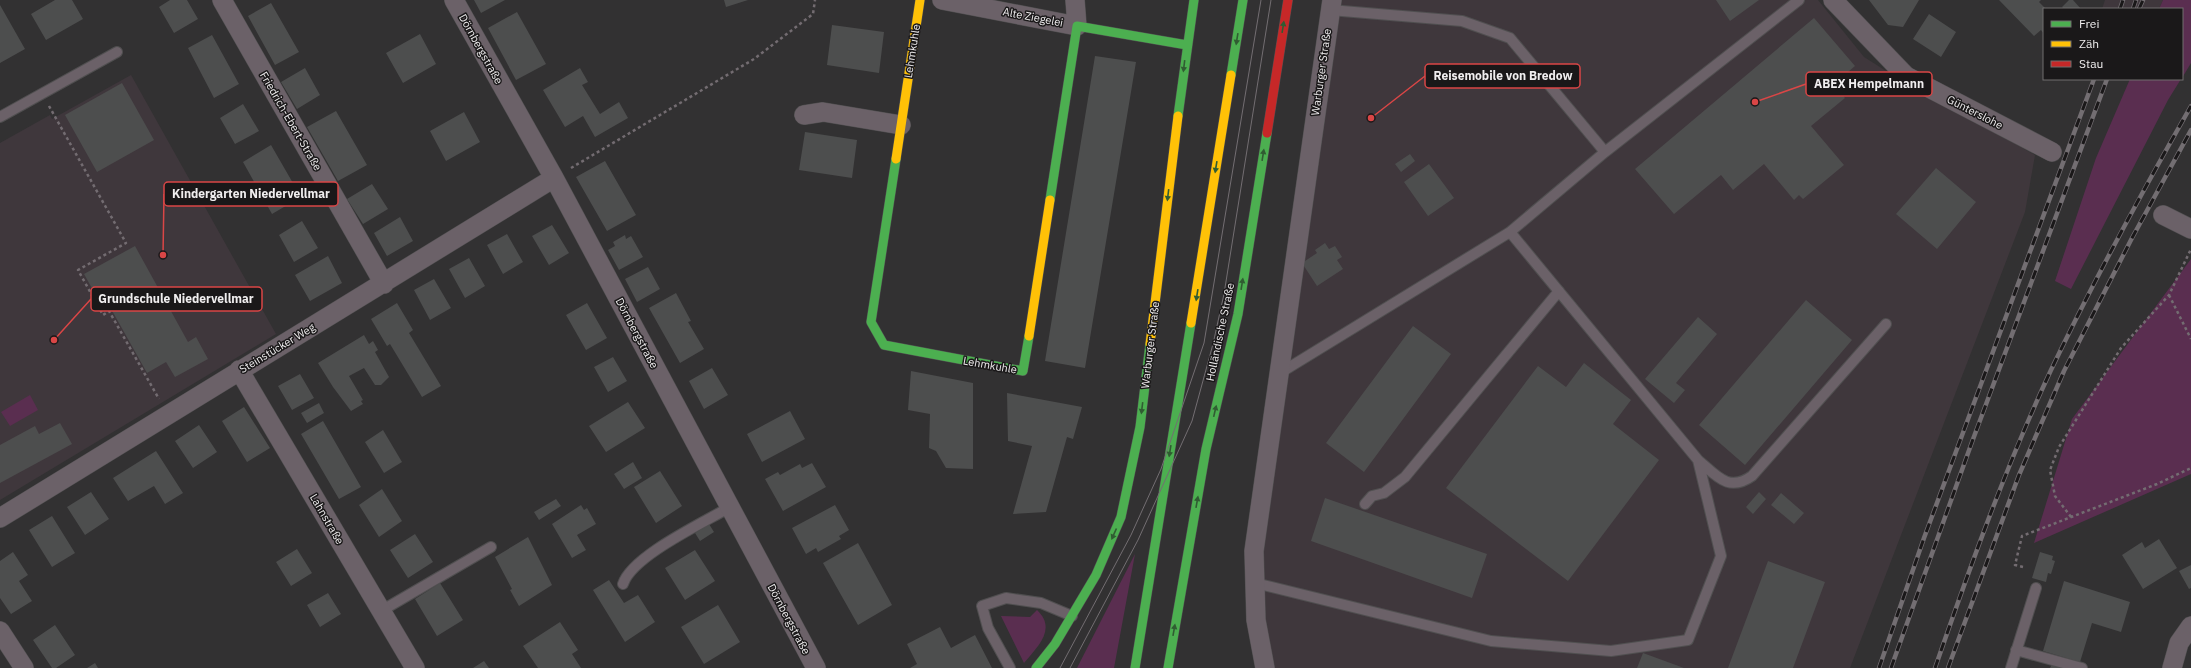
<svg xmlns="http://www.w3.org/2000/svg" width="2191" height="668" viewBox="0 0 2191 668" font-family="'IBM Plex Sans',sans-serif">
<rect width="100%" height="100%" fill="#323132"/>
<path fill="#3f373c" d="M1332,0H1818L1864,57L1902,81L2035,155L2025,212L1850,668H1267L1254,551Z
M2105,0H2163L2159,9H2102Z
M131,75L276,334L0,500V143L50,115L52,119Z"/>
<path fill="#5a2e50" d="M2163,0H2191V63L2182,78V9H2159Z
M2130,79H2181L2168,100L2071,289L2055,281L2096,158Z
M2191,259V474L2034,543L2072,419Z
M30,395L38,410L10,426L1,412Z
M1135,554L1114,668H1077Z
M1037,610C1057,629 1038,646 1024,663L1001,616L1030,617Z"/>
<path fill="#4d4e4e" d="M55,0H72L83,19L46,40L31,14Z
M170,0H187L198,19L174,33L159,7Z
M474,0H505L481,13Z
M724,0H748L726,7Z
M1716,0H1759L1730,21Z
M1869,0H1919L1903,27L1888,25Z
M1999,0H2041L2039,2L2046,9H2044V34L2041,30L2034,36Z
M2069,0H2073L2081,9H2064L2062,7Z
M271,3L299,52L275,65L248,16Z
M0,5L25,49L0,63Z
M517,12L546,64L516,80L488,28Z
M1929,14L1956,32L1941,57L1913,39Z
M1814,18L1855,66L1834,84L1845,98L1811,126L1844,165L1803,199L1799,195L1794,200L1764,164L1733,190L1721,175L1674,214L1635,169Z
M832,25L884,32L879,73L827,65Z
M420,34L436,64L403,83L386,53Z
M212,35L239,84L214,98L188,48Z
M1095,56L1136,62L1085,368L1045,361Z
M305,68L320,95L297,109L281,82Z
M580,68L588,82L582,85L600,114L619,102L628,118L595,137L583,116L565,127L543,90Z
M122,83L154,140L97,172L65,115Z
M243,104L259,131L235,144L220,118Z
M336,111L367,165L338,181L307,127Z
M464,112L480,142L446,161L430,131Z
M805,132L857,140L852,178L799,170Z
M271,145L301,197L272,214L243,162Z
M1410,154L1415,161L1401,172L1395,164Z
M605,161L636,215L607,231L576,177Z
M1429,164L1454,198L1428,216L1404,182Z
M1936,168L1976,202L1937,249L1896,214Z
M372,184L388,209L363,224L347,199Z
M400,217L413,241L387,256L374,233Z
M302,221L318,248L294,262L279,235Z
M552,225L569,253L549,265L532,236Z
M507,234L523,262L503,274L487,245Z
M625,235L626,239L631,236L643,257L619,270L608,250L615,246L613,242Z
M1325,243L1329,249L1335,246L1342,257L1337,260L1343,269L1317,286L1302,263L1317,253L1315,250Z
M135,246L188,342L196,337L208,359L175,377L166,362L147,373L110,307L104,310L84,274Z
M328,256L342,283L310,301L295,275Z
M469,258L485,286L465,298L449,269Z
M648,267L660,289L637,302L625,279Z
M434,279L451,308L430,320L414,290Z
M676,293L691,321L688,322L704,349L680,363L649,308Z
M1806,300L1852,340L1745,465L1699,425Z
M397,303L413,330L409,333L441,386L422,397L390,344L387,346L371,319Z
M587,303L607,338L586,350L566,315Z
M1698,317L1717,334L1676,383L1685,390L1674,403L1645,379Z
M1413,326L1451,354L1364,472L1326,443Z
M364,335L369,344L373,341L378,350L375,352L389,377L381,385H375L364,368L349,376L363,400L361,401L363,404L351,411L333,387L318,363Z
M613,357L627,381L608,392L594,367Z
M1584,363L1631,400L1613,424L1659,460L1568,581L1446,488L1538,366L1566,387Z
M712,368L728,395L704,409L689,381Z
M911,371L973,383V469L946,468L936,451L929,448L930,414L908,410Z
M300,374L314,398L292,410L278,386Z
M1007,393L1082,407L1073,439L1067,437L1046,512L1013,514L1032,446L1008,441Z
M628,402L645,428L606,452L589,426Z
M319,403L324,413L307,423L301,413Z
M244,407L270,448L247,462L222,421Z
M790,411L805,439L762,462L747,434Z
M323,421L361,487L339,499L301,434Z
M60,423L72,444L0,483V445L35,426L39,434Z
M199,425L217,452L193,468L175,441Z
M383,430L402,462L384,473L365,442Z
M156,451L183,493L165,504L154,486L128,501L113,478Z
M633,462L642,478L624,489L614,474Z
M812,463L826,487L783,511L765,479L778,472L780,475L800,464L802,468Z
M660,471L682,506L656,523L634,487Z
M382,489L402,521L379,537L359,505Z
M91,492L109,519L85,535L67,507Z
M1759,492L1766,499L1753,514L1746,507Z
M1781,493L1804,513L1794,524L1771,505Z
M1325,498L1487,554L1472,598L1311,541Z
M556,499L561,506L539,520L534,512Z
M581,505L584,510L587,508L596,524L577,535L586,550L572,558L552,524Z
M835,505L849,530L839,536L841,539L818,552L816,548L806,554L792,528Z
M52,516L75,553L52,567L29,530Z
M709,524L714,532L700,541L695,533Z
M415,534L433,562L408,578L390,550Z
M528,537L552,585L519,606L510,590L512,589L495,557Z
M2159,539L2177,568L2143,589L2122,555L2142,542L2145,548Z
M858,543L892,605L858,625L823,563Z
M297,549L312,573L291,586L276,562Z
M695,550L715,581L685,600L665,568Z
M13,552L28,575L19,581L32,601L11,614L0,598V561Z
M2040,552L2053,556L2052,560L2055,561L2051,574L2048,573L2046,582L2032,578Z
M1768,561L1825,582L1793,668H1728Z
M2191,565V588L2189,589L2179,571Z
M609,580L624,603L638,595L655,622L625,642L593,590Z
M2064,581L2130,602L2121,632L2092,623L2080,662L2043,651Z
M440,583L463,620L437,636L415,599Z
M328,593L341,614L320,627L307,605Z
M718,605L740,642L704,664L681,627Z
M560,622L578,650L572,654L581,668H538L523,646Z
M55,625L75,655L56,668H52L33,640Z
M940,627L951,648L975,635L992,668H910L917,664L907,644Z
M1643,653L1684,668H1637Z
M484,661L489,668H473Z
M95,663L98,668H87Z
M2052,664L2063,668H2050Z"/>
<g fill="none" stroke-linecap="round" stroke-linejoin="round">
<g stroke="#504f50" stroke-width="12">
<path id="lane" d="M0,117L117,52
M1605,152L1799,0
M1280,373L1510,232L1605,152L1510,38L1462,21L1330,10
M1698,460C1716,475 1728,493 1752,476L1886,324
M1365,504L1372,496L1384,493L1405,477L1559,291
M1255,583L1491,641L1611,651L1688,640L1721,556L1698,460L1510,232
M623,584C632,556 703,523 730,507
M381,611L491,547
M2016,650L2082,668
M1010,668L988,628L982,606L1006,598L1041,603L1072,616
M2011,668L2036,588"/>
</g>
<g stroke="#504f50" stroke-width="20">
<path id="street" d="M222,0L384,284
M454,0L554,178L816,668
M942,0L1077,26L1075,0
M1833,0L1906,76L2052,152
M804,115L823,112L901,125
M2163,215L2191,229
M239,370L415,668
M0,518L554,178
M0,631L24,668
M1265,668L1256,620L1254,551L1332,0
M2172,668L2179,643L2191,626"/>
</g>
<g stroke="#504f50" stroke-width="10">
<path id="fast" d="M1231,75L1243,0
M1178,116L1194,0
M896,159L871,322L884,345L1023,371L1029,336
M1050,200L1077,26L1187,45
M1036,668L1055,644L1096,575L1121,517L1140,427L1150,344
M1135,668L1191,323
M1168,668L1206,449L1238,314L1267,133"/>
</g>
<g stroke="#504f50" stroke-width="10">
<path id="slow" d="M896,159L920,0
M1191,323L1231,75
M1029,336L1050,200
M1150,344L1178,116"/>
</g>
<g stroke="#504f50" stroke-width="10">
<path id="jam" d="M1267,133L1288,0"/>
</g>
<path stroke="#736c71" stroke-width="2.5" stroke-dasharray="3 3" stroke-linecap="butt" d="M49,106L126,243L78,270L103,315L109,311L159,399
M571,168L754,59L813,14L815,0
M2169,295L2191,339
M2071,517L2055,496L2050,470L2059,447L2121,348L2169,295L2191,249
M2023,567L2015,565L2022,536L2157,484L2191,468"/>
<use href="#lane" stroke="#6b6168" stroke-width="10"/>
<use href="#street" stroke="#6b6168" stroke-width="19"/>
<use href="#fast" stroke="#4caf50" stroke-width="9"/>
<use href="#slow" stroke="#ffc107" stroke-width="9"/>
<use href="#jam" stroke="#c62828" stroke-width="9"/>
<path stroke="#736e72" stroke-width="1" d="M1060,668L1131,535L1161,469L1204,343L1261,0
M1070,668L1138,540L1192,421L1213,344L1224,294L1271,0"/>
<g stroke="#736e72" stroke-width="4.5">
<path id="rail" d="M2120,9L2123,0
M2133,9L2136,0
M2139,9L2143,0
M1879,668L1924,538L2094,79
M1891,668L1972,442L2107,79
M1935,668C1970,567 2006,466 2051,370C2094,280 2142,192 2191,106
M1948,668L2019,475L2064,371L2132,238L2191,130"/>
</g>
<use href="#rail" stroke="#1a1819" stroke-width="3" stroke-dasharray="9" stroke-linecap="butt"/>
</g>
<defs><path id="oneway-solid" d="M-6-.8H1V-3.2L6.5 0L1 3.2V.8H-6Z"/></defs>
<g fill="#305c32">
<use href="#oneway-solid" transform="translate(1283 27) rotate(-81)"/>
<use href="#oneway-solid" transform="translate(1237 39) rotate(99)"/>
<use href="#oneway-solid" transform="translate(1184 66) rotate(97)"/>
<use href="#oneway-solid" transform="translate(1263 155) rotate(-81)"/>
<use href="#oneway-solid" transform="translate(1216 167) rotate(99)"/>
<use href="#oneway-solid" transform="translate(1168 195) rotate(97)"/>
<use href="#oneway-solid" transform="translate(1242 284) rotate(-81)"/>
<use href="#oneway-solid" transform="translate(1197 295) rotate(99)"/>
<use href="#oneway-solid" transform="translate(1142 408) rotate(97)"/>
<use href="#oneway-solid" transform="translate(1215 411) rotate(-77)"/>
<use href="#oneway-solid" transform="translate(1170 451) rotate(99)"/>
<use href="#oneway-solid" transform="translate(1197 502) rotate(-80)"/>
<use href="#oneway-solid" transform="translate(1114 534) rotate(114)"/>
<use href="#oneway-solid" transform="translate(1174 630) rotate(-80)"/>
</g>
<g text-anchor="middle" stroke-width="3" stroke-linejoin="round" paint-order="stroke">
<g font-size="11" fill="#f0eeef" stroke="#1a1819">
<text transform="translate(1033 17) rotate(11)" y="4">Alte Ziegelei</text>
<text transform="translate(481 49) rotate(61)" y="4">Dörnbergstraße</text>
<text transform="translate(912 51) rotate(-81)" y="4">Lehmkuhle</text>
<text transform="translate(1321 72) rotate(-82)" y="4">Warburger Straße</text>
<text transform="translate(1975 112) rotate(27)" y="4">Günterslohe</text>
<text transform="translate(291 121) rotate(60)" y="4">Friedrich-Ebert-Straße</text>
<text transform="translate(1220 332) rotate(-78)" y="4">Holländische Straße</text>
<text transform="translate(637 333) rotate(62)" y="4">Dörnbergstraße</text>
<text transform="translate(1150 345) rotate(-83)" y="4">Warburger Straße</text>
<text transform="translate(277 348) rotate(-31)" y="4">Steinstücker Weg</text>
<text transform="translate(990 365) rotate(10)" y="4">Lehmkuhle</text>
<text transform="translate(327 519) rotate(60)" y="4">Lahnstraße</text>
<text transform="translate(789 619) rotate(62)" y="4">Dörnbergstraße</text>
</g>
</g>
<path fill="none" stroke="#da4646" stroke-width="1.5" d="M1371 118L1425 76M1755 102L1806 84M163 255L164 194M54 340L91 299"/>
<g fill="#da4646" stroke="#1a1819" stroke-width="1.5">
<circle cx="1371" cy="118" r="4"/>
<circle cx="1755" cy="102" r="4"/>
<circle cx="163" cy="255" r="4"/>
<circle cx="54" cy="340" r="4"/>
</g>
<g fill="#1a1819" stroke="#da4646" stroke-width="1.5">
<rect x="1425" y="64" width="155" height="24" rx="4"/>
<rect x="1806" y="72" width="126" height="24" rx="4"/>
<rect x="164" y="182" width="174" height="24" rx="4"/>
<rect x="91" y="287" width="171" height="24" rx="4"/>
</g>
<g font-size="12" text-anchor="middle" font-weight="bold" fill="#f0eeef">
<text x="1503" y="80">Reisemobile von Bredow</text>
<text x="1869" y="88">ABEX Hempelmann</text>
<text x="251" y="198">Kindergarten Niedervellmar</text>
<text x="176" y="303">Grundschule Niedervellmar</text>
</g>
<rect x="2043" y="8" width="140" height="72" fill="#1a1819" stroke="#706e6f"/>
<rect x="2051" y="21" width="20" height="6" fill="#4caf50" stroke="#706e6f"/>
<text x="2079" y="28" font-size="12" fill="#f0eeef">Frei</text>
<rect x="2051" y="41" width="20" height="6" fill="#ffc107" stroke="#706e6f"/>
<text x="2079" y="48" font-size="12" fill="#f0eeef">Zäh</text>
<rect x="2051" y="61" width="20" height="6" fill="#c62828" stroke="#706e6f"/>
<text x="2079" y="68" font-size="12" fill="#f0eeef">Stau</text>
</svg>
